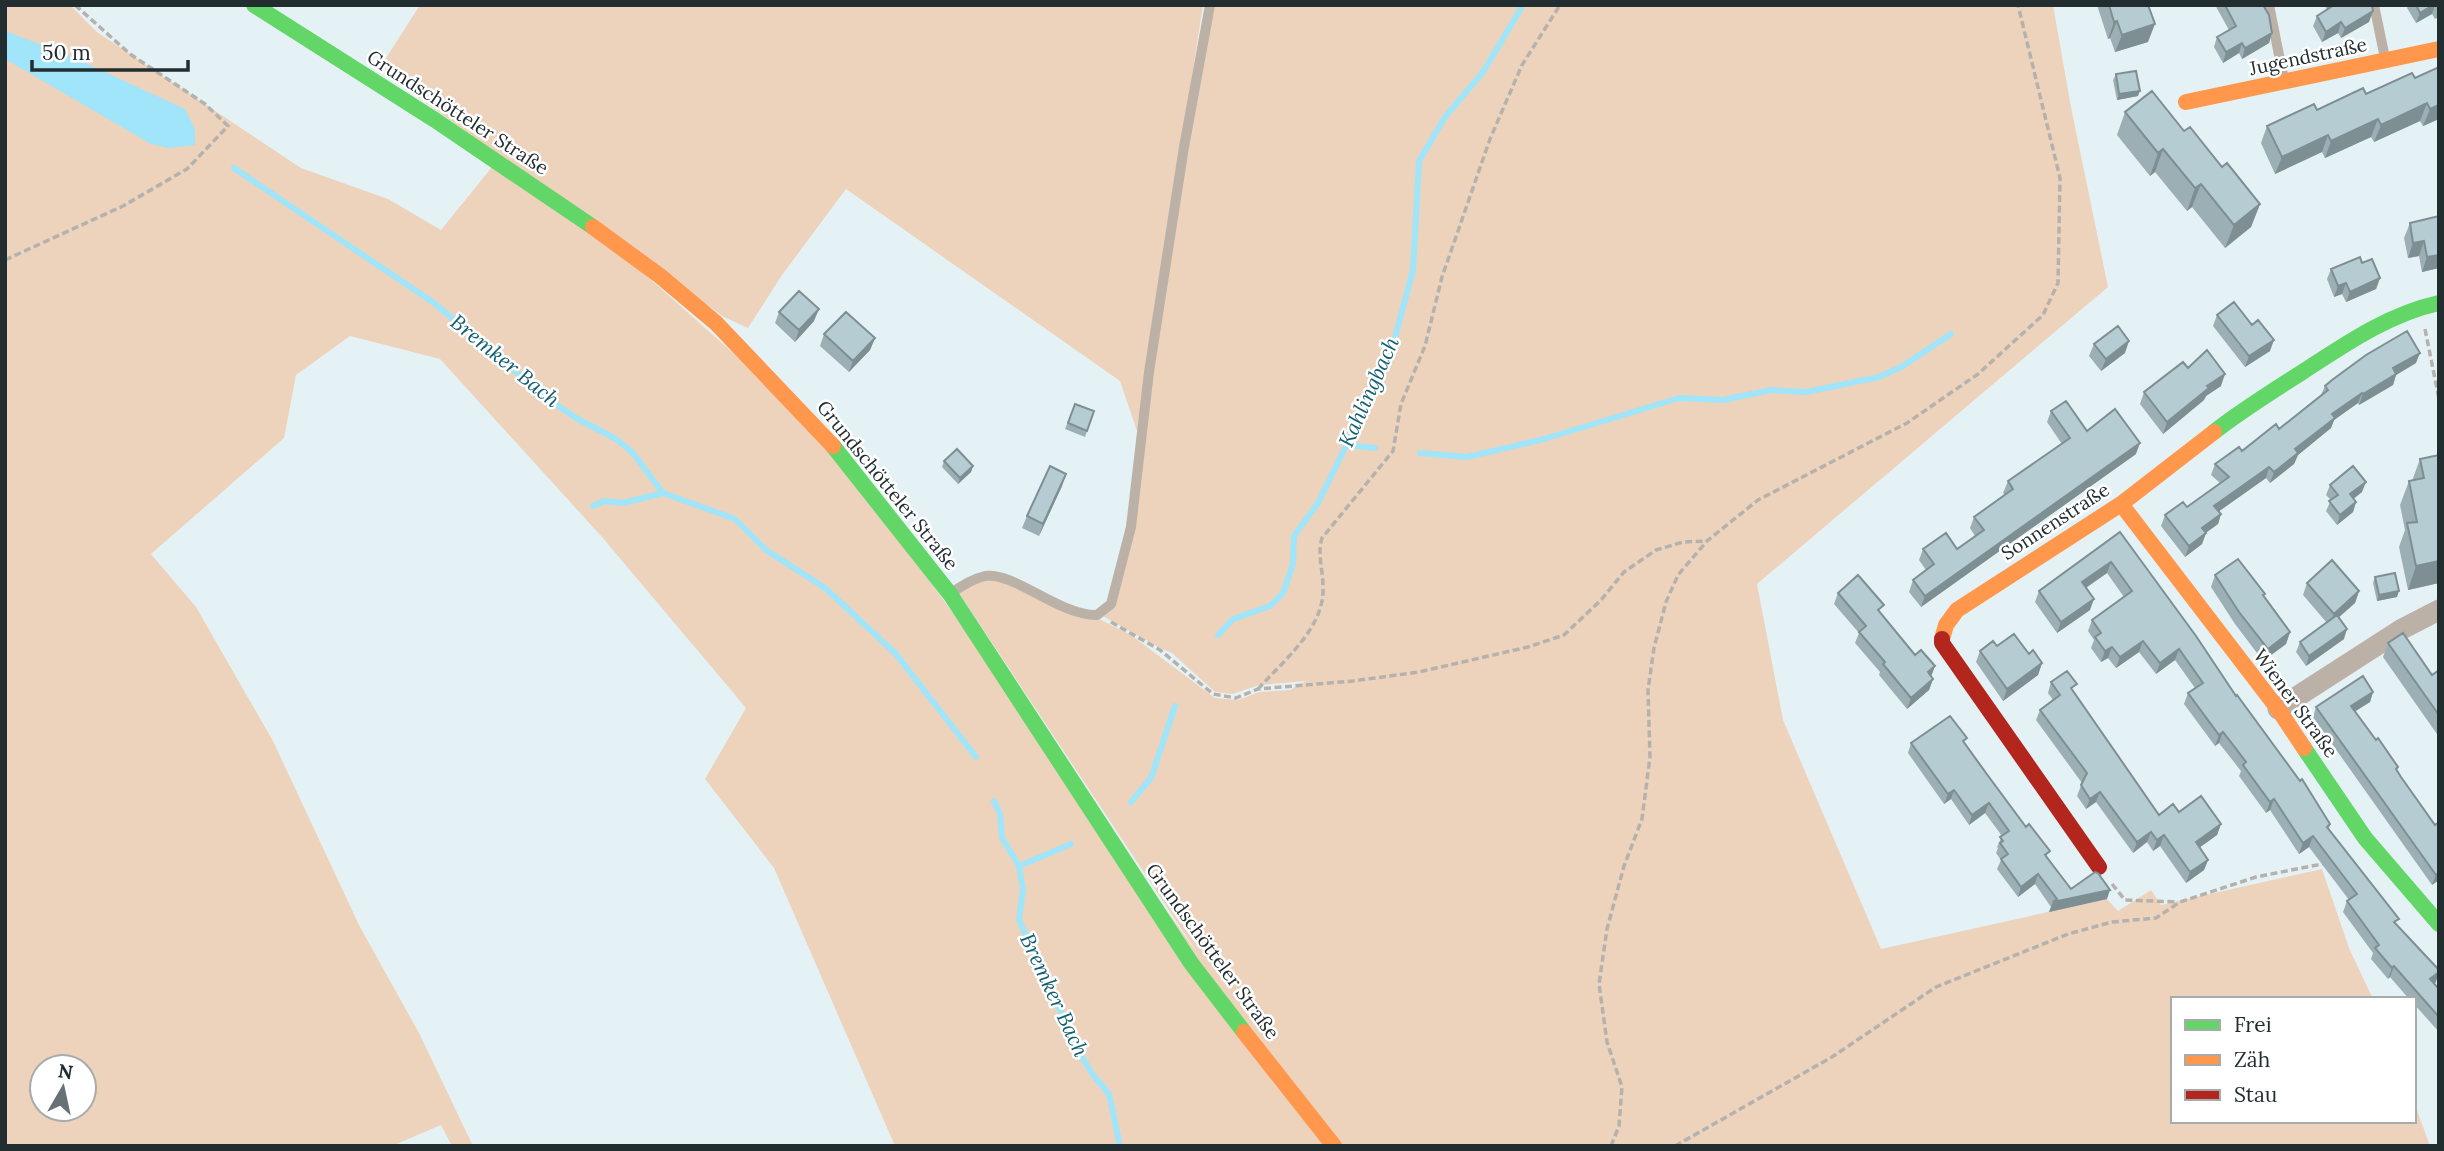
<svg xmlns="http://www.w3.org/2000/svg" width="2444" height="1151" viewBox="0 0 2444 1151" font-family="Lora,serif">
<rect width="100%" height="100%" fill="#e5f2f5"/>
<path fill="#edd3bc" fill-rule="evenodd" d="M5,5H70L97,32L301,168L388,199L441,230L492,167L585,221L824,434L1200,957L959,593L974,583L996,579L1079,618H1097L1131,635L1215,698L1238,700L1259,692L1290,690L1306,681L1259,685L1233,694L1215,692L1172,653L1162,649L1101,615L1113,605L1212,5H2053L2071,107L2108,287L1757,584L1783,720L1881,949L2107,899L2118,911L2151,890L2161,905L2322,869L2349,948L2373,999H2173V1121H2414V1102L2430,1146H895L774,868L705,779L746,708L602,537L440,359L350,336L296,375L284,438L151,554L196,607L273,741L359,925L419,1033L473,1146H452L441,1125L392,1146H5ZM42,1067H84V1109H42Z
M420,5H1203L1137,431L1120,381L846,189L782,275L748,328L724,317L379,69Z"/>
<path fill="#a0e5f9" d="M5,31L66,54L185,109L195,129V145L169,148L151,144L5,59Z"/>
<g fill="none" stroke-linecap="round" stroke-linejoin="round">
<path stroke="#a0e5f9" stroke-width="6" d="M234,168L434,303L551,401L576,418L616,439L632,452L663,493L735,519L766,550L825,588L895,653L976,757
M1348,445L1375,448
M1420,453L1467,457L1544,439L1679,398L1723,400L1771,390L1806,392L1879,377L1901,367L1951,334
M593,506L604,501L623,503L663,493
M1218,635L1233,619L1270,606L1283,593L1293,564L1294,536L1318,503L1390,356L1413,270L1419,161L1445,117L1483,72L1523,5
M994,801L1000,814L1002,838L1019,866L1023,889L1019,920L1080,1054L1093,1075L1109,1094L1120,1146
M1131,802L1151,778L1175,706
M1019,866L1071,844"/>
<path stroke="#b5b2ad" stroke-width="3.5" stroke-dasharray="7 3.5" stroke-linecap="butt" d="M5,260L123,206L187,169L228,126L205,104L130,54L75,5
M2425,329L2439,399
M1111,622L1160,650L1213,694L1236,698L1258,689L1353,681L1419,672L1528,647L1564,635L1601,600L1624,572L1656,550L1683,542L1707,541
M1258,689C1283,661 1325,628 1323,587C1323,569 1317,555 1322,538L1393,451L1401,404L1425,346L1442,277L1490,139L1522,65L1560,5
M2112,884L2125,900L2178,902
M1611,1146L1619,1126L1622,1087L1607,1042L1599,984L1607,929L1624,866L1642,819L1650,757L1648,690L1654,648L1666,602L1678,575L1707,541L1758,500L1907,423L1978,374L2043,315L2058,283L2060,178L2018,5
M1675,1146L1832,1057L1936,987L2068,934L2112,922L2156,918L2180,902L2256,877L2327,863"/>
<path stroke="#bbb1a7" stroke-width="10" d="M2269,5L2284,80
M2374,5L2385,58
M951,593C962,586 972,579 985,576C1015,572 1060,616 1097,615L1111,604L1131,527L1149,372L1184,147L1210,5"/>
<path stroke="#bbb1a7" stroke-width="21" d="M2278,709L2402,629L2439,610"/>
<path stroke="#63d668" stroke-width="16" d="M254,5L435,120L593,227
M2214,432C2242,410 2273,391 2304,371C2347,343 2389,314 2439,303
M833,446L950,594L1191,963L1244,1032
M2304,748L2365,838L2439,924"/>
<path stroke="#ff974d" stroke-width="16" d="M2186,102L2439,49
M593,227L660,276L716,323L833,446
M2121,504L2278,709L2304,748
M1942,639L1946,625L1957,610L2121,504L2214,432
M1244,1032L1334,1146"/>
<path stroke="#b3261e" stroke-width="16" d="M1942,639V643L2099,867"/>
</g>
<path fill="#9bafb5" d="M2097,5H2148V42L2115,52L2110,38L2108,39Z
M2215,5H2263L2272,33L2269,43L2242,59L2239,53L2223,63L2214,47L2217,37L2229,30Z
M2325,5H2372L2369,22L2341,38L2338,33L2322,42L2313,26L2317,16L2327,10Z
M2408,5H2439V17L2435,19L2432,14L2416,23L2407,8Z
M2439,67V119L2423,126L2420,121L2374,142L2371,137L2325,158L2322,152L2275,174L2261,143L2267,126L2415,78Z
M2116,74L2138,96L2117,100L2113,80Z
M2125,112L2184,131L2260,204L2251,227L2225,248L2192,207L2187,211L2155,172L2150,176L2117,135Z
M2439,216V268L2422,272L2419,256L2408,258L2404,238L2410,223Z
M2362,263L2380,278L2376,289L2346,302L2342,294L2334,297L2327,279L2331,269Z
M779,312L814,321L795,342L775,323Z
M2217,315L2252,325L2270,351L2245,367L2213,326Z
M824,334L875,338L870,350L849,372L820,346Z
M2094,344L2125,353L2101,371L2089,356Z
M2416,363L2396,375L2393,385L2359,405L2358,403L2334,420L2331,428L2298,455L2294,464L2270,483L2266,478L2219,511L2221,514L2218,524L2206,533L2202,544L2185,557L2161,526L2165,515L2187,507L2220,483L2211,475L2215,464L2242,451L2279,429L2321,395L2325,386Z
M2188,368L2221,386L2206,396L2204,400L2163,434L2140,404L2144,392Z
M1075,404L1094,411L1085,437L1065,429Z
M2051,411L2087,431L2136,454L1921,607L1909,592L1913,580L1926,570L1919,560L1923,549H1957L1975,536L1970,528L1974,517L2005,495L2003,493L2008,481L2062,444L2047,422Z
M2439,455V583L2408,590L2399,547L2405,530L2400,505L2409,481H2412L2420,459Z
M944,461L973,466L971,472L958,484L942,467Z
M2330,485L2362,492L2354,498L2356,502L2353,512L2337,525L2326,511L2331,500L2326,495Z
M1062,486L1039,536L1022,528L1027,516Z
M2120,532L2236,696L2330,824L2329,829L2436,982L2434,984L2439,989V1032L2414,1004V999H2409L2390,977L2388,979L2371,959L2373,953L2343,912L2347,901L2349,900L2309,847L2299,854L2270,810L2266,813L2239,776L2241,771L2219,743L2215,746L2184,704L2188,693L2195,688L2175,660L2156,674L2139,652L2116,668L2108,658L2101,662L2091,648L2094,640L2088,631L2092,620L2124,597L2107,573L2086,588L2090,610L2057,633L2035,602L2039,591Z
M2215,575L2265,594L2264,597L2290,632L2286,644L2263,661L2235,624L2211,587Z
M2375,577L2397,597L2377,601L2373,583Z
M2307,583L2359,591L2355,603L2339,617L2344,639L2306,666L2296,652L2300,642L2327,623L2303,595Z
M1838,593L1881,614L1933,679L1929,690L1907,709L1879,675L1880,672L1855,643L1859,633L1834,604Z
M2388,643L2432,675L2439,670V737L2383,657Z
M1997,646L2029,654L2042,663L2038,675L2003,701L1976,662L1980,651Z
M2051,682L2074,693L2159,815L2179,812L2221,824L2217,835L2200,847L2208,860L2204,870L2186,883L2160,846L2153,851L2147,842L2133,853L2096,802L2086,809L2077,796L2082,783L2036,720L2040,710L2053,700L2048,693Z
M2373,692L2370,702L2355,711L2397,771L2439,880L2432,885L2313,717L2316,707Z
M1911,743H1965L2071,889L2107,899L2049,912L2051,907L2035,884L2018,897L1997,869L2001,860L1996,853L1998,848L1997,847L2002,836L1985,813L1969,825L1951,799L1944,804L1908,753Z"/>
<path fill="#7e8f93" d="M2433,5H2435L2432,14L2416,23L2420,13Z
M2373,11L2369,22L2341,38L2345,28Z
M2117,21L2110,38L2108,39L2114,22Z
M2341,22L2338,33L2322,42L2326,32Z
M2155,24L2148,42L2115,52L2122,35Z
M2272,33L2269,43L2242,59L2245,48Z
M2242,43L2239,53L2223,63L2226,52Z
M2140,91L2138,96L2117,100L2119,94Z
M2427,103L2420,121L2374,142L2381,125Z
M2439,105V119L2423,126L2430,109Z
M2378,119L2371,137L2325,158L2331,141Z
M2328,135L2322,152L2275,174L2282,157Z
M2163,149L2155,172L2150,176L2158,153Z
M2201,184L2192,207L2187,211L2195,188Z
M2260,204L2251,227L2225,248L2234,225Z
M2424,241L2419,256L2408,258L2413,243Z
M2439,255V268L2422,272L2427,257Z
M2380,278L2376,289L2346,302L2350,292Z
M2346,283L2342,294L2334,297L2338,286Z
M819,309L814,321L795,342L799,330Z
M875,338L870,350L849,372L853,361Z
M2274,340L2270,351L2245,367L2249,356Z
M2129,341L2125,353L2101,371L2106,359Z
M2420,353L2416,363L2396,375L2393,385L2359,405L2363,394L2393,368Z
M2225,374L2221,386L2206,396L2204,400L2163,434L2167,422L2207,386Z
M2362,393L2358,403L2334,420L2331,428L2298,455L2294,464L2270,483L2274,472L2295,449L2332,414Z
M2140,443L2136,454L1921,607L1925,596Z
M973,466L971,472L958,484L960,478Z
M2269,467L2266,478L2211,517L2214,506Z
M1066,474L1062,486L1039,536L1043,524Z
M2366,482L2362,492L2347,504L2350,494Z
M2356,502L2353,512L2337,525L2340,515Z
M2221,514L2218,524L2198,538L2202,528Z
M2206,533L2202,544L2185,557L2189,546Z
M2439,561V583L2408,590L2416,566Z
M2111,562L2107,573L2078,593L2082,582Z
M2359,591L2355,603L2330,625L2334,614Z
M2399,591L2397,597L2377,601L2379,595Z
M2094,599L2090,610L2057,633L2061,622Z
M2347,629L2344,639L2306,666L2309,656Z
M2290,632L2286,644L2263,661L2268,649Z
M2143,641L2139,652L2116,668L2120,657Z
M2112,647L2108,658L2101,662L2105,651Z
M2179,649L2175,660L2156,674L2160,663Z
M2042,663L2038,675L2003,701L2007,689Z
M1935,666L1931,677L1928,672Z
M1933,679L1929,690L1907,709L1911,698Z
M2373,692L2370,702L2348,716L2351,706Z
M2223,732L2219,743L2215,746L2219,735Z
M1954,790L1951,799L1944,804L1948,794Z
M2100,792L2096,802L2086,809L2090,799Z
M2274,799L2270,810L2266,813L2270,802Z
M1989,803L1985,813L1969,825L1972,815Z
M2221,824L2217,835L2192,853L2196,842Z
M2151,832L2147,842L2133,853L2137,842Z
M2164,835L2160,846L2153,851L2157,840Z
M2313,836L2309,847L2299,854L2303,843Z
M2208,860L2204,870L2186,883L2190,872Z
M2439,873V880L2432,885L2436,875Z
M2038,874L2035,884L2018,897L2021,887Z
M2110,890L2107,899L2049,912L2053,902Z
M2394,966L2390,977L2388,979L2392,968Z
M2439,972L2436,982L2426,990L2430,979Z"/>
<path fill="#b4ccd2" stroke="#7e8f93" stroke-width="2" d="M2109,5H2148L2155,24L2122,35L2117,21L2114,22Z
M2225,5H2263L2269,15L2272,33L2245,48L2242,43L2226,52L2217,37L2236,26Z
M2334,5H2372L2373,11L2345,28L2341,22L2326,32L2317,16Z
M2416,5H2433L2420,13Z
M2439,67V105L2430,109L2427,103L2381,125L2378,119L2331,141L2328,135L2282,157L2267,126L2314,104L2317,110L2363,88L2366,94L2412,73L2415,78Z
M2136,71L2140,91L2119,94L2116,74Z
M2152,91L2184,131L2190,127L2222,167L2227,163L2260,204L2234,225L2201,184L2195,188L2163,149L2158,153L2125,112Z
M2439,216V255L2427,257L2424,241L2413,243L2410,223Z
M2360,257L2362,263L2372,259L2380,278L2350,292L2346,283L2338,286L2331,269Z
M799,291L819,309L799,330L779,312Z
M2234,302L2252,325L2258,320L2274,340L2249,356L2217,315Z
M846,312L875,338L853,361L824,334Z
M2118,326L2129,341L2106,359L2094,344Z
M2407,331L2420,353L2393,368L2396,374L2363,394L2362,393L2332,414L2335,418L2295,449L2298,453L2274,472L2269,467L2214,506L2221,514L2202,528L2206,533L2189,546L2165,515L2183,502L2187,507L2229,477L2215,464L2239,447L2242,451L2276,424L2279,429L2328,390L2325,386L2332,380L2366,355Z
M2207,350L2225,374L2207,386L2209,388L2167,422L2144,392L2183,362L2188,368Z
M2066,401L2087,431L2115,409L2140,443L1925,596L1913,580L1934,564L1923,549L1946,533L1957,549L1984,530L1974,517L2013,489L2008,481L2070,438L2051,411Z
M1075,404L1094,411L1087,431L1068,423Z
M957,449L973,466L960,478L944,461Z
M2439,455V561L2416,566L2407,523L2417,522L2409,481L2424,478L2420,459Z
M1050,466L1066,474L1043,524L1027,516Z
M2353,466L2366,482L2350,494L2356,502L2340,515L2329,501L2338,495L2330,485Z
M2120,532L2196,636L2236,696L2237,695L2300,781L2302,779L2330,824L2327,827L2399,919L2394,922L2439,970V972L2430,979L2439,989V1017L2394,966L2392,968L2375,948L2379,945L2347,901L2357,894L2313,836L2303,843L2274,799L2270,802L2243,765L2246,762L2223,732L2219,735L2188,693L2203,683L2179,649L2160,663L2143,641L2120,657L2112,647L2105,651L2095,637L2101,633L2092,620L2132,591L2111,562L2082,582L2094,599L2061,622L2039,591Z
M2238,559L2265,594L2263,595L2290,632L2268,649L2239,612L2215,575Z
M2332,560L2359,591L2334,614L2307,583Z
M2395,573L2399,591L2379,595L2375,577Z
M1858,575L1884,605L1878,610L1915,655L1921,650L1935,666L1928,672L1933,679L1911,698L1883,664L1885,662L1859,632L1866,626L1838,593Z
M2337,615L2347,629L2309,656L2300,642Z
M2403,633L2432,675L2439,670V715L2388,643Z
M2014,634L2029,654L2033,650L2042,663L2007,689L1980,651L1993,641L1997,646Z
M2067,671L2077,684L2071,688L2159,815L2173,804L2179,812L2201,796L2221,824L2196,842L2208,860L2190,872L2164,835L2157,840L2151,832L2137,842L2100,792L2090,799L2081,785L2087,773L2040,710L2060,695L2051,682Z
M2363,676L2373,692L2351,706L2376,740L2378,738L2398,767L2396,769L2401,777L2435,825L2439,822V873L2436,875L2316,707Z
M1950,716L1967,738L1963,741L1986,773L2026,827L2029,824L2050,851L2045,855L2071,889L2095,872L2098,873L2110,890L2053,902L2057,899L2038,874L2021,887L2001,859L2008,854L2000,843L2003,841L2000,837L2009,831L1989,803L1972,815L1954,790L1948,794L1911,743Z"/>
<g text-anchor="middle" stroke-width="5" stroke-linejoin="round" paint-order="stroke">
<g font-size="19" fill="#222d30" stroke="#fff">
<text transform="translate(2308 56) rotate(-12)" y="7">Jugendstraße</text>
<text transform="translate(458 112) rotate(33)" y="7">Grundschötteler Straße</text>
<text transform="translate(888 485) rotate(51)" y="7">Grundschötteler Straße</text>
<text transform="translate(2055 521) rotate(-33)" y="7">Sonnenstraße</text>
<text transform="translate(2296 703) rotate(54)" y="7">Wiener Straße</text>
<text transform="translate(1213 951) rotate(54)" y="7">Grundschötteler Straße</text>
</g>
<g font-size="21" font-style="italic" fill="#115f72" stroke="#fff">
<text transform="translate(505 361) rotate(39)" y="7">Bremker Bach</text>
<text transform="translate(1369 392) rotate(-66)" y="7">Kahlingbach</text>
<text transform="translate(1054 995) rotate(65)" y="7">Bremker Bach</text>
</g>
</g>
<rect width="2444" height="1151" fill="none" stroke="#222d30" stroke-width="14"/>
<rect x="2171" y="997" width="245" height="126" fill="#ffffff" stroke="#a7abac" stroke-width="2"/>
<rect x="2185" y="1020" width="35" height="10" fill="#63d668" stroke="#a7abac" stroke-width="2"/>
<text x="2234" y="1032" font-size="21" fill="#222d30">Frei</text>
<rect x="2185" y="1055" width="35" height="10" fill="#ff974d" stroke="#a7abac" stroke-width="2"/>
<text x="2234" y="1067" font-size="21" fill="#222d30">Zäh</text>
<rect x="2185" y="1090" width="35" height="10" fill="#b3261e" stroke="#a7abac" stroke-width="2"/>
<text x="2234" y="1102" font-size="21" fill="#222d30">Stau</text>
<g transform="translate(63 1088) rotate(9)"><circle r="33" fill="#ffffff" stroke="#a7abac" stroke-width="2"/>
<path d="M0-5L12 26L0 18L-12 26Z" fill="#667275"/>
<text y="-10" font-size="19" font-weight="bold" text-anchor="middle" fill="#222d30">N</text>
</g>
<path d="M32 60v10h156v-10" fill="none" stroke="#222d30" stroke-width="3.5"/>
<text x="42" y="60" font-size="21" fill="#222d30" stroke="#ffffff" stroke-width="5" paint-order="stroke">50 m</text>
</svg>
